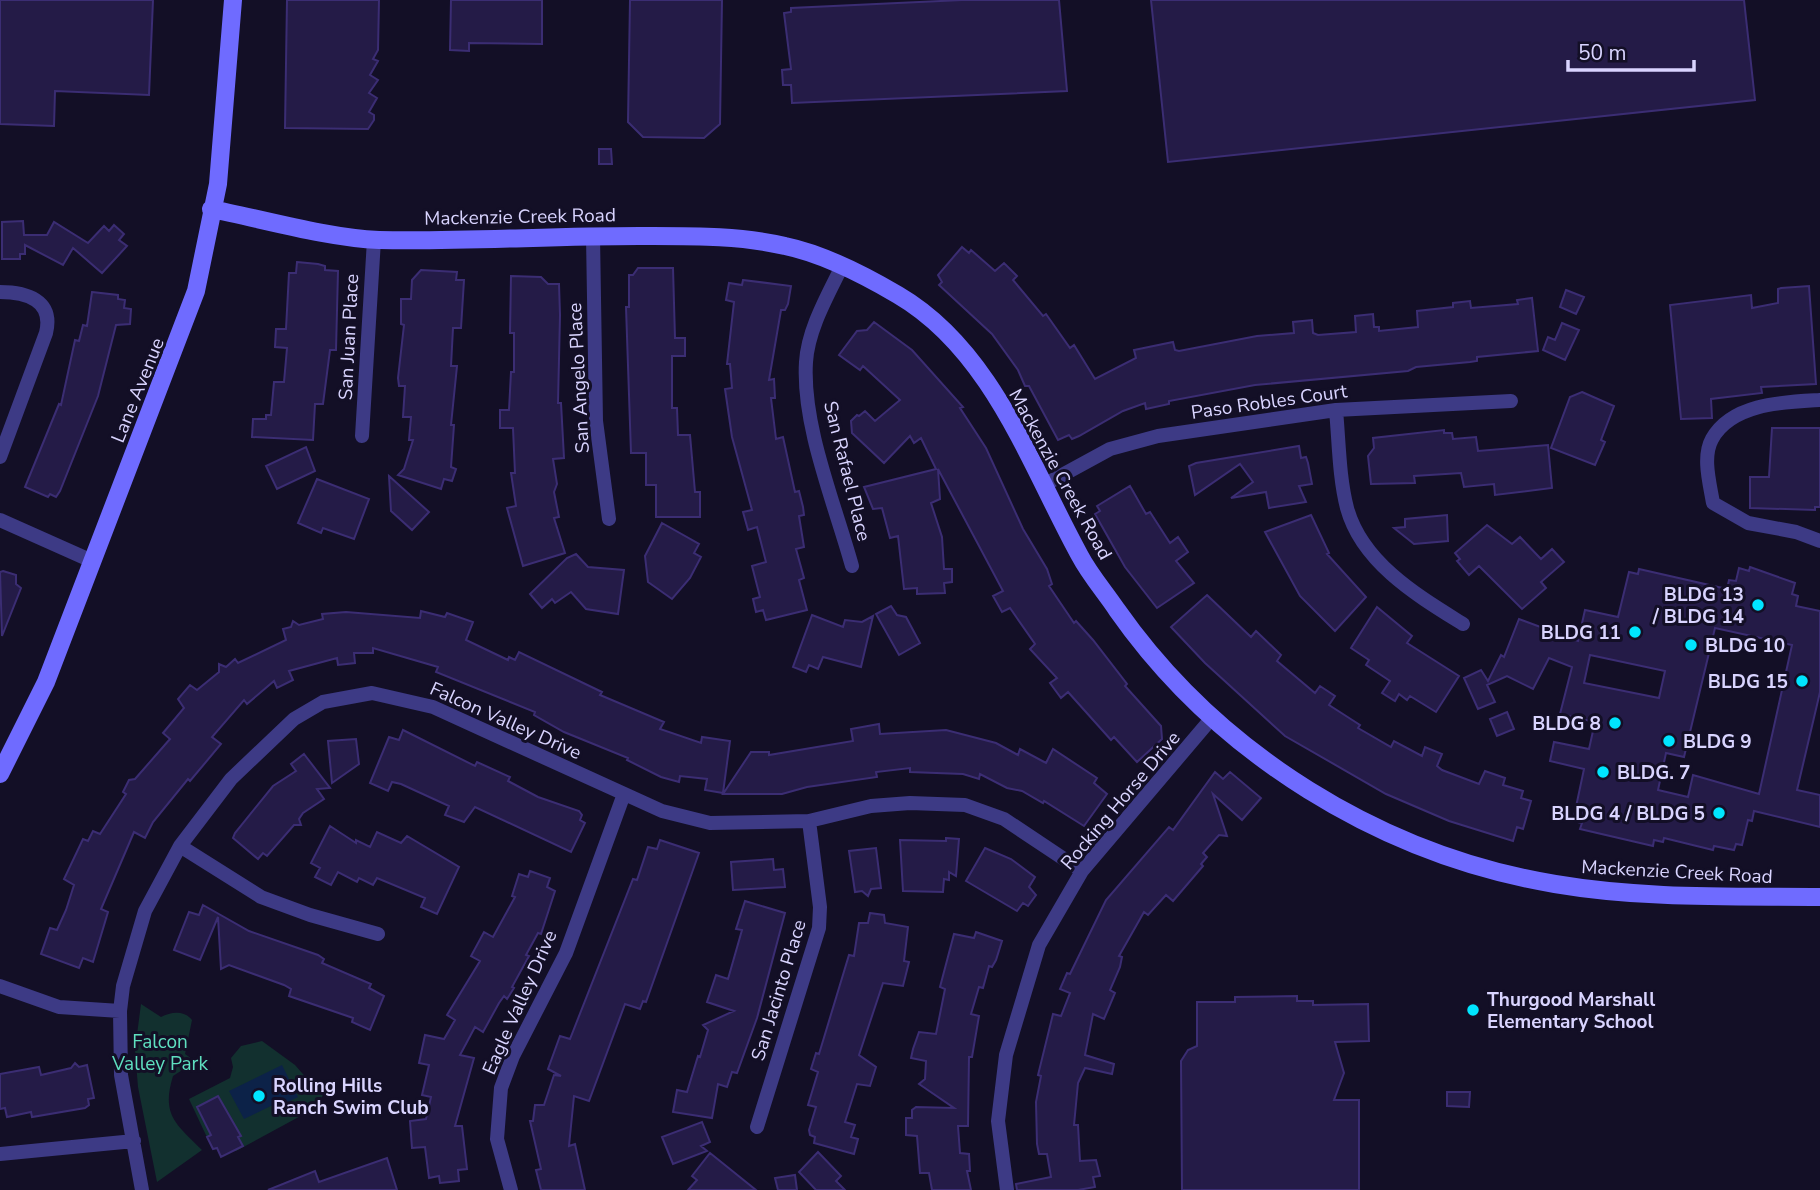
<svg xmlns="http://www.w3.org/2000/svg" width="1820" height="1190" viewBox="0 0 1820 1190" font-family="'Nunito Sans',sans-serif">
<rect width="100%" height="100%" fill="#130f26"/>
<path fill="#12302f" d="M141,1004L161,1017C171,1012 184,1010 192,1020L185,1054L192,1059L190,1065L173,1076C161,1115 176,1124 202,1150L157,1182L138,1087L135,1050Z
M262,1041L295,1065L309,1081L326,1085L319,1106L236,1151L212,1148L189,1099L230,1078L233,1067L231,1058L241,1046Z"/>
<path fill="#0c2248" d="M282,1065L298,1097L286,1103L283,1100L244,1119L229,1091Z"/>
<path fill="#241b47" stroke="#3b2d73" stroke-width="2" fill-rule="evenodd" d="M0,0H153L149,95L55,91L54,126L0,124Z
M287,0H379L378,50L373,59L378,61L370,75L378,80L369,93L377,98L369,112L374,115V120L368,129L285,128Z
M451,0H542V44L469,43V51L450,50Z
M630,0H722L720,124L704,138L643,137L628,122Z
M962,0H1059L1067,91L792,103L791,85H783L782,70L791,69L784,13L791,12V8Z
M1151,0H1744L1755,100L1168,162Z
M599,149H611L612,164H599Z
M23,221L24,235H47L54,222L88,243L104,226L109,231L114,225L124,234L119,240L127,246L102,273L73,248L63,265L25,245V254H20V259H2V222Z
M962,247L969,253L971,250L995,271L1004,263L1017,276L1013,280L1043,316L1046,314L1070,348L1074,345L1095,379L1136,358L1134,350L1173,342L1175,350L1179,351L1257,336L1294,333L1293,322L1312,320L1313,333L1318,335L1356,332L1355,316L1373,314L1374,327H1379V331L1418,327L1417,311L1453,307V303L1470,301L1471,308L1518,304L1517,300L1532,298L1538,351L1477,357V361L1470,362L1416,367L1408,371L1255,385L1169,401V404L1146,409L1145,403L1123,411L1079,436L1072,439L1069,435L1058,440L1029,386H1025L1018,370L992,334L939,285L942,282L938,275Z
M297,262L318,264L325,266V270L338,271L336,350H330L323,404H315L313,440L252,437L253,419H266V415H271L274,382H284L287,348L275,347L276,329H286L289,273H296Z
M638,268H673L675,338H685V356H672V408H677L678,435H690L695,492H700V517H656V485H646V453H631L626,307H629V275H633Z
M421,270L457,272L456,280H464L461,328H453L451,366H457L451,425H454L451,467L456,469L452,481L444,479L441,489L398,475L404,469L413,440H409L411,417H403L405,386H399L398,378L404,325L401,324V299H411L412,280Z
M511,276L541,277L548,284H559L560,315L558,403H561L564,458L553,459L557,484L554,492L559,517L554,518L565,553L523,566L507,508L516,506L511,473H515L513,428H500V410H509L511,372H514V333H510Z
M743,280L791,286L788,304L785,310H781L769,380L774,379L775,398H771L776,439L783,437L795,492L799,491L803,507L804,515L799,516L804,547L796,549L804,578L799,580L807,610L766,620L763,610L756,612L753,599L760,597L752,566L766,562L757,527L748,530L743,512L752,510L732,437L725,389L732,388L730,364H727L734,302L726,300L729,283L742,285Z
M1809,286L1816,384L1761,387L1762,393L1711,399L1712,418L1681,419L1670,305L1751,295L1752,308L1778,303V289L1781,288Z
M1566,290L1584,297L1576,314L1560,307Z
M92,292L118,295V299L125,300L124,308L131,309L130,324L116,325L98,396L60,491L56,497L50,494L48,497L25,487L59,404L61,405L75,340L79,341L83,325L87,326Z
M874,322L912,350L963,407L960,408L986,448L1023,529L1047,569L1052,584L1049,586L1074,623L1076,621L1093,640L1127,684L1125,686L1161,726L1162,739L1137,762L1114,737L1111,740L1068,692L1061,698L1050,683L1057,678L1030,649L1035,644L1010,608L1002,612L993,596L1003,591L938,469L940,499L931,503L942,537L944,569H952V582L944,583L945,593L917,594V588L904,589L898,536L890,538L882,508L873,509L864,487L936,469L921,438L914,443L910,436L884,463L852,433L851,421L857,415L859,416L865,411L875,421L900,400L863,366L860,370L839,355L857,331L867,330Z
M1562,323L1579,330L1565,360L1543,350L1548,337L1555,340Z
M1582,392L1614,406L1601,440L1605,442L1595,465L1551,448L1570,397Z
M1772,428H1820V507H1815V510L1750,508V477H1769Z
M1444,430V433H1452L1453,439L1476,437L1478,451L1548,445L1552,488L1495,495L1494,484L1464,487L1461,473L1414,476L1415,483L1371,484L1368,456L1374,448L1373,438Z
M1299,446L1301,458L1306,457L1308,463L1312,484L1299,486L1306,502L1269,508L1266,492L1231,498L1253,482L1240,464L1195,495L1189,466L1196,463Z
M306,447L315,471L277,489L266,466Z
M389,476L429,512L412,530L391,511Z
M317,479L369,499L354,539L323,528L321,533L298,523Z
M1130,486L1146,514L1150,512L1170,543L1178,537L1188,552L1176,561L1194,583L1157,608L1125,567L1095,514L1100,511L1097,506Z
M1311,515L1329,553L1327,554L1366,597L1335,631L1300,596L1265,532Z
M1447,515L1448,541L1414,544L1394,528L1405,527V519Z
M662,523L699,544L694,553L701,557L690,578L672,599L648,582L645,556Z
M1487,525L1512,544L1520,537L1541,559L1552,549L1564,562L1541,582L1546,588L1522,609L1479,566L1469,575L1457,561L1460,559L1455,553Z
M576,554L588,567L624,570L618,614L586,609L571,592L555,603L552,599L542,608L530,594L567,558Z
M1750,567L1795,583L1792,594L1798,596L1796,606L1820,611V692L1797,790L1820,795V827L1754,811L1752,821L1748,820L1742,845L1736,844L1734,850L1714,846L1713,850L1664,838L1663,842L1654,840L1653,846L1580,829L1582,823L1573,821L1584,769L1550,761L1554,742L1589,749L1595,722L1560,714L1572,667L1549,658L1533,689L1507,676L1487,685L1495,702L1478,709L1464,678L1481,670L1488,681L1501,655L1504,657L1519,619L1578,641L1585,610L1618,617L1629,572L1638,574L1639,569L1727,589L1729,580L1736,581L1739,568L1749,571ZM1715,628L1792,645L1759,794L1693,775L1688,797L1658,790L1666,753L1684,757ZM1590,655L1665,671L1659,698L1584,683Z
M3,571L16,575V584L21,588L2,636L0,572Z
M1207,595L1251,637L1256,631L1281,655L1277,661L1315,693L1320,686L1335,696L1329,705L1360,725L1358,728L1391,747L1394,741L1422,756L1425,747L1442,754L1437,766L1442,770L1479,784L1485,771L1505,778L1503,785L1523,791L1521,798L1531,801L1523,829L1517,827L1513,841L1449,821L1386,794L1285,736L1205,663L1171,627Z
M891,606L897,615L906,617L920,643L899,655L876,614Z
M1377,607L1412,636L1407,643L1459,676L1436,712L1410,696L1407,700L1399,694L1395,701L1382,693L1390,681L1366,665L1369,660L1351,648Z
M421,611L445,617L447,613L473,622L466,640L508,660L509,657L515,660L519,652L602,692L600,695L664,722L660,729L701,743L702,737L730,741L723,793L705,790L707,779L680,776L679,782L661,777L627,760L628,758L564,732L534,715L535,712L436,672L438,667L373,648V653H354L355,663L338,665L337,658L289,671L293,680L277,688L274,681L247,704L244,700L212,737L221,744L190,781L188,779L153,822L145,838L134,832L101,909L108,912L93,962L83,958L79,968L41,954L50,928L57,930L66,910L74,885L64,879L83,839L88,841L93,831L100,834L126,794L123,792L129,780L135,779L170,739L163,733L184,708L178,699L190,685L197,690L219,672V664L226,667L235,659L238,663L286,640L283,629L291,627L293,621L299,625L323,619L322,614L346,612L420,618Z
M812,615L843,627L845,620L862,622L873,616L861,667L823,657L818,669L809,665L806,672L793,667Z
M1507,712L1514,729L1497,736L1490,719Z
M879,724L880,734L946,730L996,743L1018,755L1020,749L1046,763L1053,749L1097,778L1094,783L1107,794L1084,826L1044,801L1043,803L1022,791L1007,788L980,774L979,779L963,774L910,772V768L876,772L877,777L807,787L782,794H723L751,752H769V755L853,741L851,729Z
M403,730L475,766L477,762L510,777L508,781L538,797L579,811L582,815L580,820L585,823L571,852L475,807L464,822L445,815L449,806L401,784L392,782L388,791L370,783L389,737L399,740Z
M356,739L359,764L332,783L328,741Z
M304,754L330,788L317,789L324,799L303,813L299,819L301,825H294L267,856L263,853L258,859L233,838L235,833L273,786L296,771L291,764Z
M1215,772L1223,779L1230,772L1261,798L1242,820L1213,794L1227,836L1219,835L1203,853L1207,857L1201,864L1203,866L1173,901L1166,895L1148,915L1144,912L1119,956L1122,957L1120,967L1110,990L1115,993L1104,1019L1093,1014L1085,1055L1114,1064L1112,1074L1085,1068L1078,1083L1074,1125H1078L1080,1161L1096,1160L1100,1176L1093,1177L1095,1187L1078,1190H1017L1016,1184L1051,1177L1047,1154H1039L1037,1144L1036,1102L1041,1076L1038,1075L1053,1014L1061,1016L1070,993L1060,989L1067,973L1070,974L1106,900L1169,827L1173,830Z
M330,826L356,843V840L370,847L377,832L401,843L407,836L459,867L437,914L421,907L425,898L377,878L373,885L359,878L357,882L338,872L331,885L315,877L320,868L311,863Z
M946,838L959,839L956,876L949,872V880L944,879L943,892L903,891L900,840L946,841Z
M660,840L699,853L646,1002L643,1001L640,1009L625,1004L589,1101L574,1096L569,1146L575,1144L585,1190H541L536,1170L541,1169L530,1121H533L535,1105H544L554,1075L561,1076L548,1069L560,1036L570,1039L633,879L637,880L648,847L657,849Z
M876,848L881,888L871,889L868,896L862,891L855,892L849,851Z
M985,848L1011,859L1035,877L1029,887L1036,895L1028,906L1023,903L1017,911L966,881Z
M773,859L774,870L783,869L785,887L733,890L731,862Z
M530,871L550,878L547,887L555,891L541,934L538,933L526,955L529,956L512,987L514,988L507,999L504,996L499,1003L483,1032L475,1027L460,1055L474,1058L455,1126H462L467,1169L458,1170L459,1181L440,1183L439,1176L429,1178L425,1147L412,1148L410,1121L426,1119L431,1097L422,1095L429,1065L419,1063L425,1035L444,1039L455,1020L447,1015L480,961L471,956L484,932L493,937L515,897L512,896L519,874L528,877Z
M745,901L785,913L757,1018L737,1073L732,1072L727,1087L718,1084L712,1118L673,1112L677,1090L687,1092L698,1056L700,1057L708,1030L703,1025L734,1011L707,1002L716,975L728,979L742,930L736,929Z
M203,905L249,931L318,955L324,959L322,963L371,984L369,988L384,996L370,1030L352,1022L353,1018L289,996L291,989L284,985L229,965L221,969L218,917L200,960L174,950L189,912L199,915Z
M870,913L884,915L885,923L908,927L904,961L909,962L903,986L883,983L859,1055L876,1067L870,1086L857,1084L845,1122L855,1125L851,1137L858,1139L854,1154L814,1143L815,1137L810,1135L809,1130L816,1107L808,1105L818,1072L811,1069L816,1053L819,1054L849,955L854,956L859,923H868Z
M976,932L1002,941L996,960L992,967L989,966L983,988L979,987L971,1014L979,1016L972,1057H969L968,1126H958L960,1153L969,1154L970,1171H967L971,1190H932L929,1173H920L917,1136L906,1135V1118H912V1110L916,1107L954,1108L919,1084L925,1079L926,1061L911,1058L913,1049L919,1032L936,1034L945,989L940,987L954,934L974,938Z
M1297,996V1001H1313V1005L1368,1004L1369,1041L1335,1042L1344,1073L1334,1100H1359V1190H1182L1181,1061L1188,1050L1197,1046V1002H1235V997Z
M75,1063L79,1067L87,1065L94,1098L88,1099L89,1105L85,1108L32,1117L31,1112L7,1117L5,1108L0,1109V1074L39,1067L41,1075L71,1068Z
M1447,1092H1470L1469,1107L1447,1106Z
M218,1096L241,1136L238,1137L243,1146L221,1157L217,1148L213,1149L207,1137L211,1135L197,1107Z
M702,1122L710,1142L701,1146L707,1151L673,1164L662,1137Z
M818,1152L841,1176L836,1181L845,1190H816L799,1172Z
M710,1153L756,1190H688L697,1180L692,1176Z
M387,1158L397,1190H268L315,1171L319,1182Z
M795,1175L797,1190H778L775,1178Z"/>
<g fill="none" stroke-linecap="round" stroke-linejoin="round">
<path stroke="#3d3a85" stroke-width="14" d="M593,236L596,421L609,519
M842,266C828,295 808,329 806,362C802,426 835,504 852,566
M0,292C26,292 54,300 46,333L0,457
M1820,400C1785,402 1732,403 1712,439C1702,457 1710,484 1713,503L1748,523L1796,532L1820,541
M1336,410C1339,442 1339,477 1347,508C1362,563 1418,596 1463,624
M362,436L374,240
M1044,485L1110,449L1158,436L1336,410L1511,401
M0,520L92,561
M180,846L261,897L310,915L378,934
M0,986L59,1007L120,1011
M757,1127L819,928L820,907L809,821
M0,1154L134,1141
M142,1190L121,1075L120,1011L123,986L145,911L180,846L231,779L294,719L323,702L372,693L433,707L662,811L710,823L809,821L871,806L910,803L965,805L1004,819L1082,871
M511,1190L497,1139L501,1088L513,1056L566,953L624,794
M1007,1190L998,1121L1006,1055L1039,945L1082,871L1211,719"/>
<path stroke="#6f6bff" stroke-width="18" d="M211,209C262,219 328,238 379,240C470,242 562,235 653,236C697,236 743,236 785,246C824,254 864,275 898,295C992,350 1030,465 1080,556C1090,575 1105,592 1117,610C1218,754 1381,855 1555,884C1643,899 1732,896 1820,897
M0,774L46,682L196,291L218,184L233,0"/>
</g>
<g fill="#00e5ff" stroke="#130f26" stroke-width="2.5">
<circle cx="1758" cy="605" r="7"/>
<circle cx="1635" cy="632" r="7"/>
<circle cx="1691" cy="645" r="7"/>
<circle cx="1802" cy="681" r="7"/>
<circle cx="1615" cy="723" r="7"/>
<circle cx="1669" cy="741" r="7"/>
<circle cx="1603" cy="772" r="7"/>
<circle cx="1719" cy="813" r="7"/>
<circle cx="1473" cy="1010" r="7"/>
<circle cx="259" cy="1096" r="7"/>
</g>
<g text-anchor="middle" stroke-width="6" stroke-linejoin="round" paint-order="stroke">
<g font-size="19" fill="#d9d4ff" stroke="#130f26">
<text transform="translate(520 216) rotate(-1)" y="7">Mackenzie Creek Road</text>
<text transform="translate(348 337) rotate(-87)" y="7">San Juan Place</text>
<text transform="translate(578 378) rotate(-93)" y="7">San Angelo Place</text>
<text transform="translate(137 390) rotate(-68)" y="7">Lane Avenue</text>
<text transform="translate(1269 401) rotate(-8)" y="7">Paso Robles Court</text>
<text transform="translate(848 471) rotate(76)" y="7">San Rafael Place</text>
<text transform="translate(1061 474) rotate(61)" y="7">Mackenzie Creek Road</text>
<text transform="translate(506 720) rotate(24)" y="7">Falcon Valley Drive</text>
<text transform="translate(1120 800) rotate(-50)" y="7">Rocking Horse Drive</text>
<text transform="translate(1677 871) rotate(3)" y="7">Mackenzie Creek Road</text>
<text transform="translate(778 990) rotate(-73)" y="7">San Jacinto Place</text>
<text transform="translate(519 1002) rotate(-66)" y="7">Eagle Valley Drive</text>
</g>
<g font-size="19" font-weight="bold" fill="#d9d4ff" stroke="#130f26" text-anchor="end">
<text x="1744" y="601">BLDG 13<tspan x="1744" dy="22">/ BLDG 14</tspan></text>
<text x="1621" y="639">BLDG 11</text>
<text x="1705" y="652" text-anchor="start">BLDG 10</text>
<text x="1788" y="688">BLDG 15</text>
<text x="1601" y="730">BLDG 8</text>
<text x="1683" y="748" text-anchor="start">BLDG 9</text>
<text x="1617" y="779" text-anchor="start">BLDG. 7</text>
<text x="1705" y="820">BLDG 4 / BLDG 5</text>
<text x="1487" y="1006" text-anchor="start">Thurgood Marshall<tspan x="1487" dy="22">Elementary School</tspan></text>
<text x="273" y="1092" text-anchor="start">Rolling Hills<tspan x="273" dy="22">Ranch Swim Club</tspan></text>
</g>
<g font-size="19" fill="#5fe0c0" stroke="#130f26">
<text x="160" y="1048">Falcon<tspan x="160" dy="22">Valley Park</tspan></text>
</g>
</g>
<path d="M1568 60v10h126v-10" fill="none" stroke="#d9d4ff" stroke-width="3.5"/>
<text x="1578" y="60" font-size="21" fill="#d9d4ff" stroke="#130f26" stroke-width="5" paint-order="stroke">50 m</text>
</svg>
